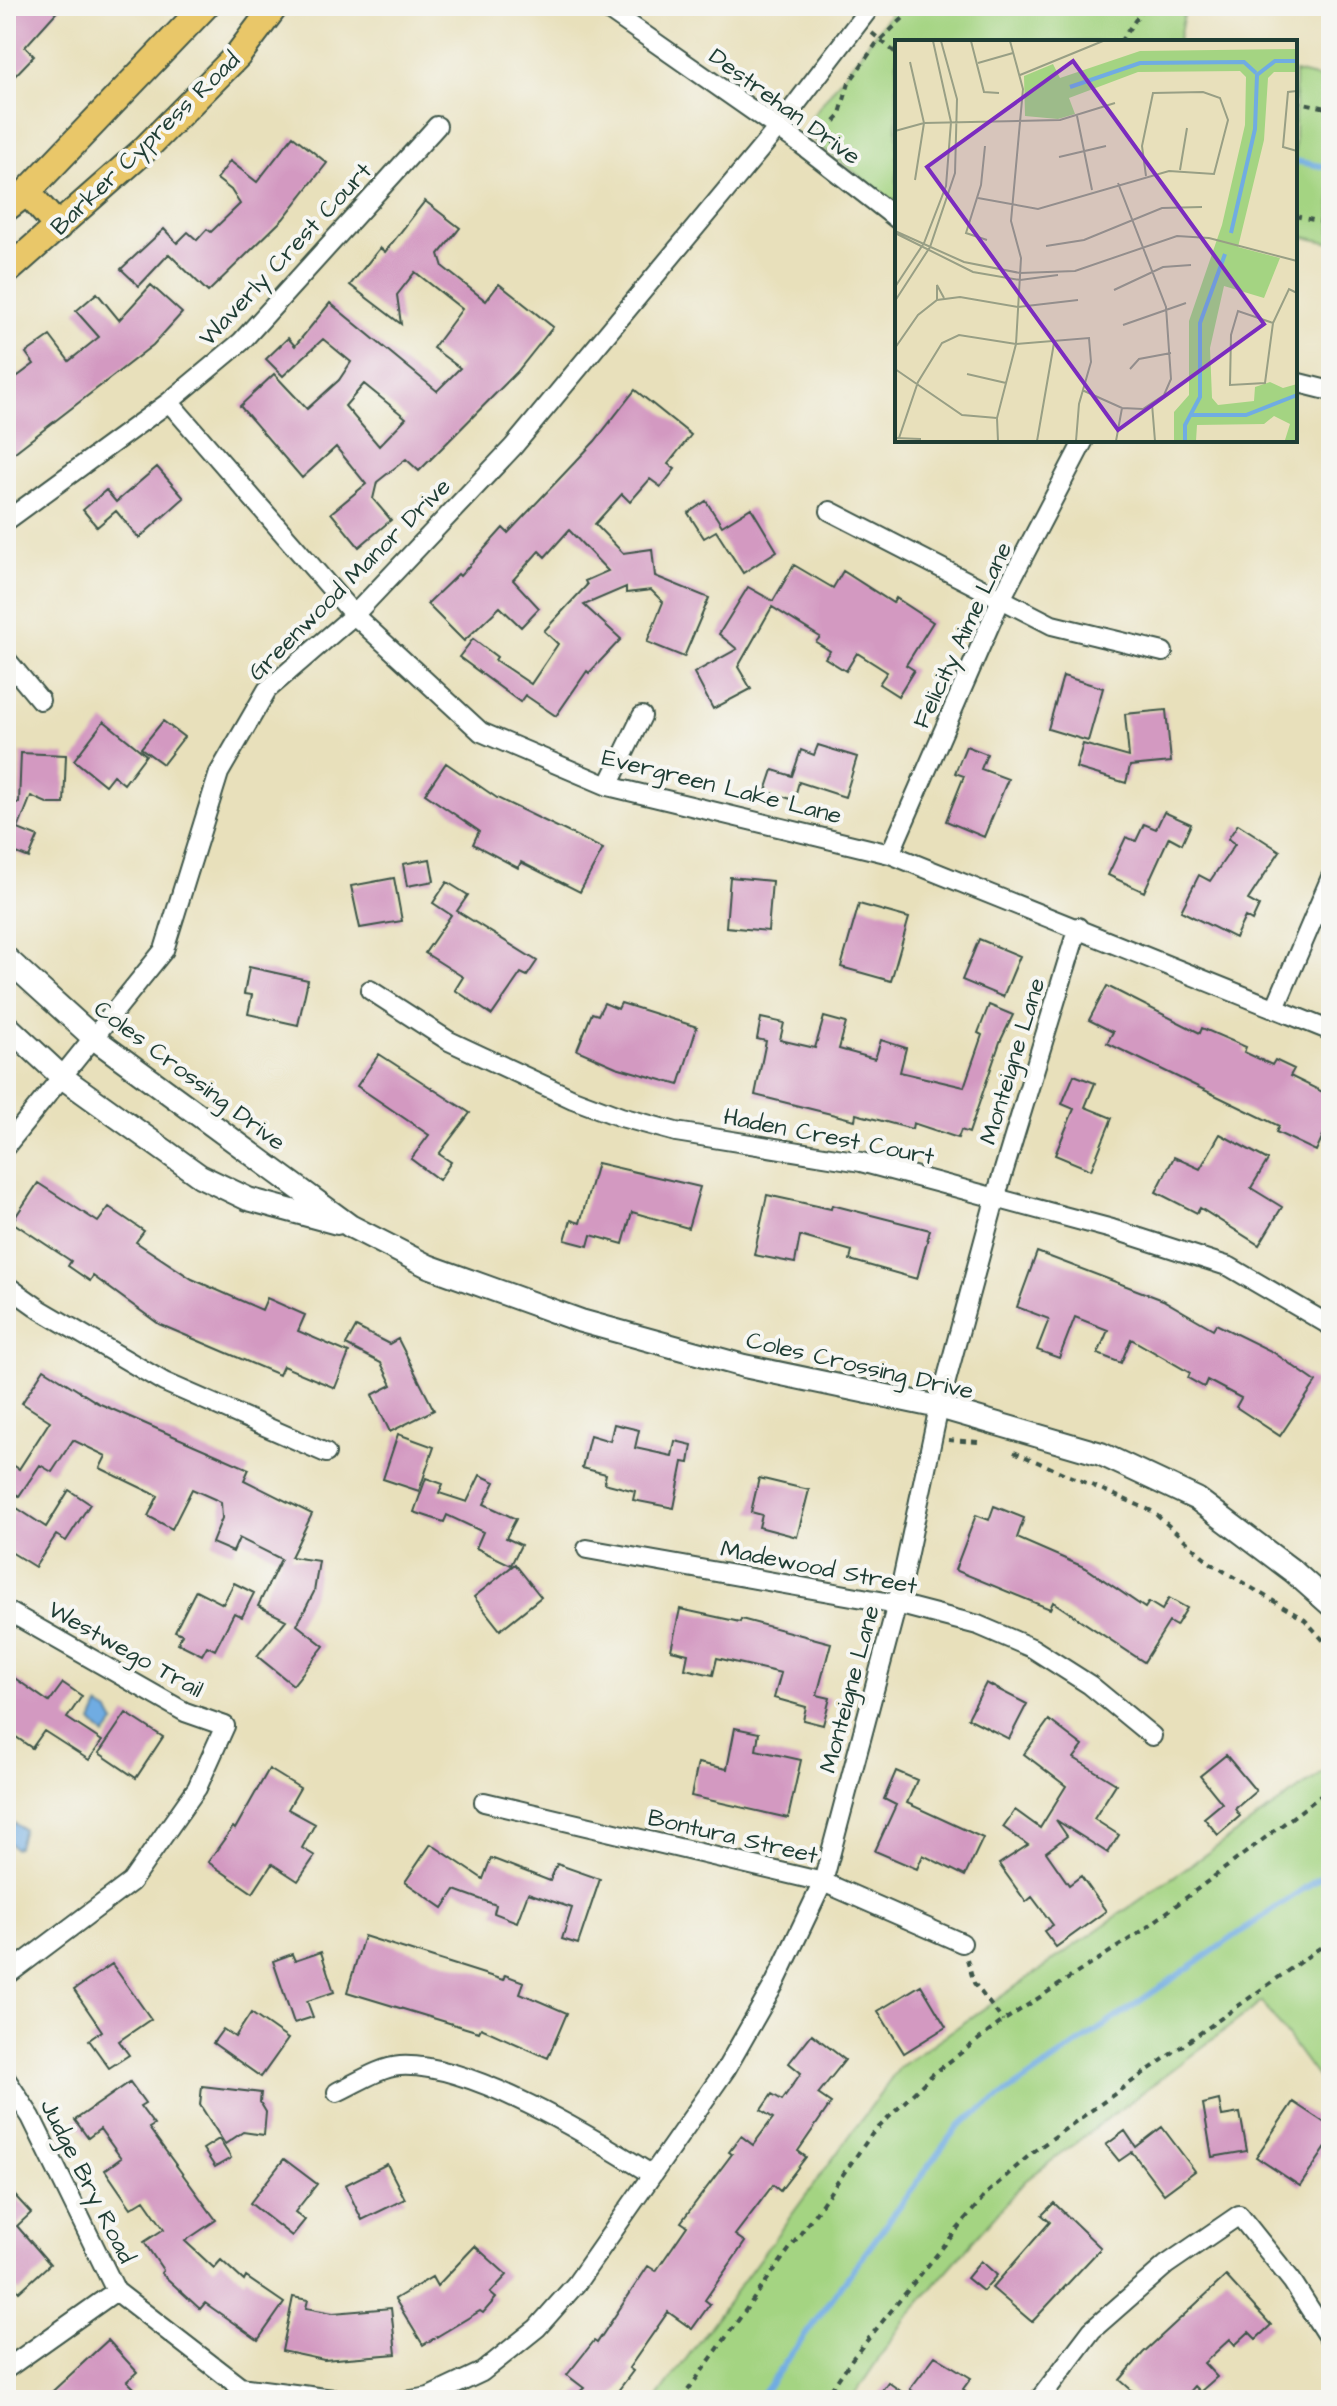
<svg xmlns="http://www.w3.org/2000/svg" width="1337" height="2406" viewBox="0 0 1337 2406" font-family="'Architects Daughter',sans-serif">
<rect width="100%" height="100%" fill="#f6f6f2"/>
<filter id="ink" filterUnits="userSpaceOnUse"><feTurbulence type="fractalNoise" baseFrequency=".0125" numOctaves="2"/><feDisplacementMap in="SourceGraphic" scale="16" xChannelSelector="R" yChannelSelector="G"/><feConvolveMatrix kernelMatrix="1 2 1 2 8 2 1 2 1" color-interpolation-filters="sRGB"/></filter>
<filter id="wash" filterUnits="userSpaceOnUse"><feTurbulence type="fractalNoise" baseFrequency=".006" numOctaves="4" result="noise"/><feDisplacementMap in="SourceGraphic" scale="32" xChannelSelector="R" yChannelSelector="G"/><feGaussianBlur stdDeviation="1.8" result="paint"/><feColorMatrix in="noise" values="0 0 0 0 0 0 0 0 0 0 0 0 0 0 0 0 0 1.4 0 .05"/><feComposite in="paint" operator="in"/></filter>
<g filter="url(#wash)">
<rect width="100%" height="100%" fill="#e8e0bb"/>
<path fill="#a4d482" stroke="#62885b" stroke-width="2" d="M896,6H1186L1178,42H897V205L815,142L811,118Z
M1295,72L1331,81V243L1295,235Z
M1331,1767V2096L1262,2002L1025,2181L906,2318L851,2400H656L900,2067Z"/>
<path fill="#70ace2" stroke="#48748b" stroke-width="2" d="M99,1706L109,1712L115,1723L105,1736L92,1722Z
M6,1818L23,1829L18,1847L14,1848L6,1840Z"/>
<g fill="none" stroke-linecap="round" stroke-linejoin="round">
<path stroke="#70ace2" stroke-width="6" d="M1295,161L1331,168
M758,2400L958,2126L1331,1870"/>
</g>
<g id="blocks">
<path fill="#d399c1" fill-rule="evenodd" d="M6,6H62L25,47L34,56L6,85Z
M293,136L327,163L283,219L208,292L169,254L139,286L121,269L164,229L177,243L188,232L197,240L207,229L211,232L240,204L231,190L217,179L230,161L257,182Z
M425,201L460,228L439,254L443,267L486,301L499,284L553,327L517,372L419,471L406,459L377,482L373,499L391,520L359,547L331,513L366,484L336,447L302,478L240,406L274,374L307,409L339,380L351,362L323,339L283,376L266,359L288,338L295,346L330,303L437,391L460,368L433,348L462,309L415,272L397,295L401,324L350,285L380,248L385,252ZM364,384L406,418L379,446L345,406Z
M151,285L182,313L153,345L6,459V385L34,364L26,353L50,336L69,361L99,337L76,311L97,293L119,320Z
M635,390L691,435L668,464L675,469L661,487L650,479L630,502L622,494L595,524L623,553L652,549L655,576L709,598L684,657L647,642L663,602L651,590L626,593V587L584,605L621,639L589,673L587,671L556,716L525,695L520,702L459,657L473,639L497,657L495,660L531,684L558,644L544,631L587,585L585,581L608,571L569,530L545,557L539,551L513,580L539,608L521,627L500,607L464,641L427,604L458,574L460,576L503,528L508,533L595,441Z
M157,467L184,498L139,538L116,511L97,527L83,510L106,490L116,502Z
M706,501L722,526L751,508L777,551L743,573L716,531L704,538L688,513Z
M794,565L833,588L843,571L893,603L896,598L933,622L906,665L914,670L898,696L879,684L887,672L857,653L846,671L825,658L830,651L816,642L820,637L772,607L738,667L751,689L713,709L694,673L737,649L719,634L748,587L773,601Z
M1063,676L1103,688L1088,741L1048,729Z
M1166,710L1171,762L1130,766L1126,783L1076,768L1083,744L1129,757L1125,714Z
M104,721L146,755L124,784L113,775L105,785L74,760Z
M163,721L184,737L163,764L141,748Z
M818,745L857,757L845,797L799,782L794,800L766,791L773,770L792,776L801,750L814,755Z
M966,746L987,754L981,769L1008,779L984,837L946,821L964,776L955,773Z
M21,753L66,755L64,804H49L31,796L18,829L38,837L29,858L9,850L6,857V802L19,803Z
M446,763L497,798L603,849L580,892L521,862L518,868L473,844L479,831L425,794Z
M1164,812L1191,824L1182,844L1169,837L1144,892L1108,875L1126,837L1136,841L1144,824L1156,829Z
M1238,824L1280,851L1248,900L1259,906L1252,921L1245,917L1235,938L1181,911L1199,875L1210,881L1235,844L1228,839Z
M430,859L434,881L407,886L403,864Z
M730,877L772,881L768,931L726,927Z
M394,878L402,921L360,928L351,886Z
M447,882L468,895L457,911L537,961L527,976L521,973L492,1015L455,990L463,977L425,953L451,915L433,903Z
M859,904L909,918L891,981L841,967Z
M979,939L1020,956L1003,997L962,980Z
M249,967L308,980L298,1025L248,1014L252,995L244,994Z
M1107,986L1200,1033L1202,1028L1246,1047L1244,1052L1272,1065L1275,1060L1294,1069L1290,1076L1331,1096V1118L1316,1151L1276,1132L1279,1126L1107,1043L1113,1032L1089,1020Z
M604,1003L618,1009L621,1003L697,1027L679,1085L616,1067L577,1050L592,1013L598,1015Z
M989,1005L1013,1015L1000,1042L969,1133L961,1130L958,1138L913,1123L912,1129L856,1114L855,1120L755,1095L766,1041L757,1039L761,1018L784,1023L780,1040L815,1048L824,1017L846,1023L839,1049L875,1059L881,1040L906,1048L900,1072L964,1087L982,1035L978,1033Z
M379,1054L470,1113L439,1154L451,1162L439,1180L411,1159L429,1135L357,1086Z
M1074,1075L1095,1083L1085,1107L1112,1118L1091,1170L1055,1155L1074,1109L1062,1104Z
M1220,1134L1268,1160L1251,1188L1282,1207L1259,1245L1200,1208L1197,1213L1156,1192L1174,1157L1200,1169Z
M597,1163L700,1187L688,1228L632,1212L623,1244L591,1235L588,1246L565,1240L571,1220L580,1223Z
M38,1183L98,1222L109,1207L144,1231L136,1242L192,1279L262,1310L267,1298L305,1315L298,1331L349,1353L335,1388L283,1366L279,1375L159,1324L93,1276L90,1281L68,1266L71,1261L12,1222Z
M767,1195L831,1209L832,1205L930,1230L917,1279L850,1260L852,1251L800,1236L795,1263L754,1255Z
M1037,1252L1163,1300L1213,1329L1216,1324L1273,1352L1316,1382L1280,1436L1236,1407L1241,1398L1207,1380L1204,1387L1188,1378L1190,1373L1131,1339L1121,1363L1098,1354L1108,1330L1075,1317L1059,1358L1037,1350L1049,1319L1017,1307Z
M356,1327L389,1344L398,1339L434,1410L390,1432L372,1395L392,1385L381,1363L346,1345Z
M44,1369L98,1403L249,1469L244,1480L312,1514L291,1557L319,1561L314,1592L297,1625L324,1646L293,1685L257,1656L286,1620L258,1606L281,1559L239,1538L233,1552L212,1543L222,1518L221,1502L192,1489L172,1529L148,1516L158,1496L100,1468L106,1456L73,1440L52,1472L40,1465L19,1496L6,1487V1475L13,1465L19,1469L50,1421L22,1403Z
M614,1424L639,1430L635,1448L672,1456L675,1441L692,1445L689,1463L683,1462L674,1508L633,1500L635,1491L604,1483L606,1474L582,1468L590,1435L610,1441Z
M398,1434L434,1447L419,1491L383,1479Z
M480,1475L495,1482L484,1504L516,1519L506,1538L521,1545L511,1565L476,1548L483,1532L447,1515L444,1522L414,1512L426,1478L443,1484L439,1493L467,1502Z
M759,1478L809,1490L797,1537L759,1527L762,1515L751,1512Z
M69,1490L90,1504L66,1541L56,1535L35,1567L6,1549V1524L17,1508L46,1527Z
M994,1506L1024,1518L1017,1538L1086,1568L1145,1608L1149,1602L1162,1610L1169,1598L1187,1608L1176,1626L1169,1622L1144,1662L1053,1602L1050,1609L955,1570L976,1515L989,1520Z
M515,1564L541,1597L500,1630L474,1597Z
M234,1583L254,1593L242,1617L234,1613L215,1650L207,1646L202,1655L178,1643L182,1634L175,1631L196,1590L223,1604Z
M680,1609L740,1622L741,1619L831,1643L817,1695L830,1698L823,1725L803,1720L806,1707L774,1698L781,1673L717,1658L713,1675L685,1669L688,1654L671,1650Z
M6,1672L49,1702L63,1683L82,1696L67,1718L102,1741L89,1760L44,1731L32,1748L6,1730Z
M986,1683L1027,1704L1009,1739L968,1718Z
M126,1713L163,1737L136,1778L99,1753Z
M1049,1720L1083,1746L1074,1758L1116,1784L1094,1819L1119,1835L1108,1853L1056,1820L1067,1836L1046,1852L1069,1885L1081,1876L1106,1911L1056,1947L1044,1931L1053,1925L1032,1897L1026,1902L999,1864L1028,1845L1003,1827L1015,1810L1040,1828L1066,1786L1024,1754Z
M735,1728L759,1733L756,1750L801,1760L788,1818L691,1796L698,1763L727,1769Z
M1226,1755L1256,1791L1235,1809L1240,1816L1218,1835L1204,1818L1222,1803L1200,1776Z
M269,1769L300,1788L288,1809L315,1824L302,1848L315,1856L298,1881L272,1864L253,1893L208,1862L233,1827L235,1829Z
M896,1771L917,1780L907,1803L983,1838L965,1876L923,1855L917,1869L875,1851L896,1805L884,1799Z
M431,1844L483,1879L491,1858L550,1881L557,1864L600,1879L578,1944L562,1939L572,1908L528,1893L517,1922L494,1913L496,1905L455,1890L443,1908L405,1882Z
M364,1936L503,1980L505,1975L524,1982L520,1993L567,2013L548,2058L481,2028L479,2032L347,1992Z
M321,1952L334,1992L307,2001L313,2017L294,2023L273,1961L292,1954L295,1961Z
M112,1964L151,2019L119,2041L129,2055L109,2068L89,2040L102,2031L74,1990Z
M921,1985L946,2027L904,2053L878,2011Z
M251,2013L288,2039L261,2077L213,2043L223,2029L235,2037Z
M812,2034L845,2060L818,2094L831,2103L798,2151L806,2157L780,2191L773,2185L735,2235L745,2242L705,2300L710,2304L692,2329L668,2312L629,2368L633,2371L611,2400H570L584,2388L567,2375L594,2341L597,2343L648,2266L656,2271L687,2226L681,2222L732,2154L729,2152L741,2136L753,2145L773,2118L761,2110L772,2094L782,2100L801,2073L789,2063Z
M130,2082L145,2103L140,2106L154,2125L149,2128L216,2220L185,2241L214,2268L221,2260L244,2281L246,2277L284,2303L258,2340L205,2303L200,2309L161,2273L163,2270L144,2242L164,2229L144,2200L131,2208L105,2170L121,2158L100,2129L88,2138L75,2120Z
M202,2086L261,2093L260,2102L266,2112L264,2135L243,2132L225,2144L200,2105Z
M1219,2100L1222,2116L1240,2113L1247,2151L1212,2157L1203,2104Z
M1293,2102L1331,2127V2140L1300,2186L1256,2157Z
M1162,2127L1195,2171L1164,2194L1132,2152L1119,2161L1106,2145L1125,2131L1136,2147Z
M219,2139L231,2158L215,2167L203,2149Z
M284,2159L317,2184L295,2212L305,2220L292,2236L250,2203Z
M387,2164L405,2199L362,2220L345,2185Z
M6,2186L31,2213L17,2226L50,2264L19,2292L14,2286L6,2296Z
M1054,2203L1101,2248L1032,2322L992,2288L1050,2222L1042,2215Z
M475,2246L507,2275L490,2293L496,2298L483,2313L480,2311L423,2345L395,2299L432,2277L437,2286Z
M981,2261L997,2275L983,2291L967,2278Z
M1226,2276L1271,2325L1256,2339L1249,2332L1235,2345L1230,2339L1204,2363L1217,2377L1200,2392L1194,2386L1182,2400H1143L1120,2380L1143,2353Z
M293,2297L308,2300L306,2308L333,2313L391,2308L396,2354L324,2360L282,2351Z
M108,2340L137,2372L127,2381L134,2388L121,2400H43Z
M935,2356L971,2378L963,2389L977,2400H924L910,2389Z
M888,2382L913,2400H875Z"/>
</g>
</g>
<g filter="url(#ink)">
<use href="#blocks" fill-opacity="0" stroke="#3d5548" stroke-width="2"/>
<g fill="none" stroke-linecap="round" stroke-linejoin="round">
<g stroke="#3d5548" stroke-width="22">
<path id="minor" d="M603,6L802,145L897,219
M1295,382L1331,391
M169,402L354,615L481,732L608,786L890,854L1331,1031
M830,511L1052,625L1163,652
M6,521L169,402L241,342L437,126
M6,659L40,700
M608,786L642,716
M890,854L1001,599L1084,440
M370,990L449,1041L573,1099L621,1117L676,1132L861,1162L1112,1229L1230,1267L1331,1326
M1276,1006L1331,877
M6,1146L164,950L219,773L267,690L354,615L513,447L777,129L871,6
M6,1285L41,1310L164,1382L326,1453
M587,1549L897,1604L978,1625L1032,1648L1090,1685L1152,1736
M6,1610L185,1712L225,1726L197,1788L131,1882L6,1976
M484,1802L823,1882L962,1943
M6,2079L31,2117L116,2291L240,2387L341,2400
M337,2092C355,2084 380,2067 400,2066C470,2062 592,2137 651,2174
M6,2369L116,2291
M411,2400L429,2397L482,2372L537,2328L576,2284L726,2069L775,1983L823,1882L897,1604L939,1407L996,1196L1078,927
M1039,2400L1092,2330L1166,2265L1239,2215L1292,2281L1331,2342"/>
</g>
<g stroke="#3d5548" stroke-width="26">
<path id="tertiary" d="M6,958L95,1039L350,1226L428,1266L581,1321L744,1366L939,1407L1101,1454L1197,1499L1294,1572L1331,1605
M6,1025L62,1077L200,1176L248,1199L337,1223"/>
</g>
<g stroke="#3d5548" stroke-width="30">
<path id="primary" d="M27,192L58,227
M6,208L27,192L205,6
M6,272L142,152L238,55L275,6"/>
</g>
<path stroke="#3d5548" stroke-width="4" stroke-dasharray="6 6" stroke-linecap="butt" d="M872,33L897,54
M1120,42L1145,6
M1295,101L1331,109
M826,131L838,148
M815,132L826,131L839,117L849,83L876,44L916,6
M1295,216L1331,224
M948,1440L979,1442
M1014,1452L1152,1511L1212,1564L1305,1620L1331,1649
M967,1959L974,1983L1003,2021
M681,2400L872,2134L933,2074L1003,2021L1142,1931L1331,1788
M824,2400L852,2359L986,2194L1033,2152L1331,1940"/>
<use href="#minor" stroke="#fff" stroke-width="18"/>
<use href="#tertiary" stroke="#fff" stroke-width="22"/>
<use href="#primary" stroke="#e9c769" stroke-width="26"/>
</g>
</g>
<g text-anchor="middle" stroke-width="8" stroke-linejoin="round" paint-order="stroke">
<g font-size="24" fill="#1f3d34" stroke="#f6f6f2">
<text transform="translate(785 106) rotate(36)" y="8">Destrehan Drive</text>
<text transform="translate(145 143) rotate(-44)" y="8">Barker Cypress Road</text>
<text transform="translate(285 254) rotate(-47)" y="8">Waverly Crest Court</text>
<text transform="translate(349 579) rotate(-45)" y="8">Greenwood Manor Drive</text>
<text transform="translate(962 635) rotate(-65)" y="8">Felicity Aime Lane</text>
<text transform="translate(722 786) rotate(14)" y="8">Evergreen Lake Lane</text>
<text transform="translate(1012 1061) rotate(-73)" y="8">Monteigne Lane</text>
<text transform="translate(190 1075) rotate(37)" y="8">Coles Crossing Drive</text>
<text transform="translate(829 1136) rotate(11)" y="8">Haden Crest Court</text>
<text transform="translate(860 1365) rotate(13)" y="8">Coles Crossing Drive</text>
<text transform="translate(819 1567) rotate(11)" y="8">Madewood Street</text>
<text transform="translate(126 1649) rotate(29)" y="8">Westwego Trail</text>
<text transform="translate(849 1689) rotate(-75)" y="8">Monteigne Lane</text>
<text transform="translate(733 1836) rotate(13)" y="8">Bontura Street</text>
<text transform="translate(88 2181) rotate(63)" y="8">Judge Bry Road</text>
</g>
</g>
<g transform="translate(895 40)">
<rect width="402" height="402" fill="#e8e0bb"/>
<path d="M402,9V32H379L373,38L369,100L343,207L385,218L369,258L329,246L315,308L317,358L323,365L359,361L360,347L375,342L388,348L402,344V400H390L395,384L379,376L369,384L302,385L301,401H279V372L294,355V281L327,185L350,85L351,37L345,31L243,32L174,58L180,74L163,79L130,76L129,36L158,24L165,38L245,11Z" fill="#a4d482"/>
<path fill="none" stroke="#70ace2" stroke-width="4" d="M175,47L245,23L349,22L361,33M336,193L360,89L362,35L380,21H402M296,375H351L402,355M290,401V385L305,357V283L330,214"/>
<path fill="none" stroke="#989f85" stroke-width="2" d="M76,1L89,52L104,53M15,22L29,83L20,140M83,23L118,13M125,35L208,1M402,51L393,52L388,107L402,111M182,76L197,150M0,91L29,83L165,80L220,63M90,106L86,145L71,193L92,200M164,117L211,106M285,130L292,88M83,158L143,169L274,131L319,134L333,80L325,58L308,52L258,53L247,106L251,136M0,191L69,222L125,233L180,231L282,196L314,198L402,221M0,193L78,232L125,240L163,235M151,206L189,200L267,168L307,167M0,247L29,203L51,146L56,82L38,1M219,250L268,227L296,225M42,260V245L49,258M0,261L35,207L60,133L62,59L46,1M378,283L343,271L336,295L335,345L370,343L378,283L394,249L402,253M228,285L291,263M0,308L23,275L42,260L65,257L123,267L183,260M0,329L67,375L102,378M235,329L244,319L276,313M72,334L111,343M187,350L227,368L248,369L269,355L276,339L271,267L223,143M257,364L260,401M0,398L26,399M4,398L23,342L47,303L64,295L121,304L194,298L196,322L184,364L181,401M103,401L102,378L121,304L126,218L116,181L128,49L115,1M142,401L159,303M221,401L227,368"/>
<path fill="#7b2cbf" fill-opacity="0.15" stroke="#7b2cbf" stroke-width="4" d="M178,21L369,284L223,390L32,127Z"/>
<rect width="402" height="402" fill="none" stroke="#1f3d34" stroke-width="4"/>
</g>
<rect width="1337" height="2406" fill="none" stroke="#f6f6f2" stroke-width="32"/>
</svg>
